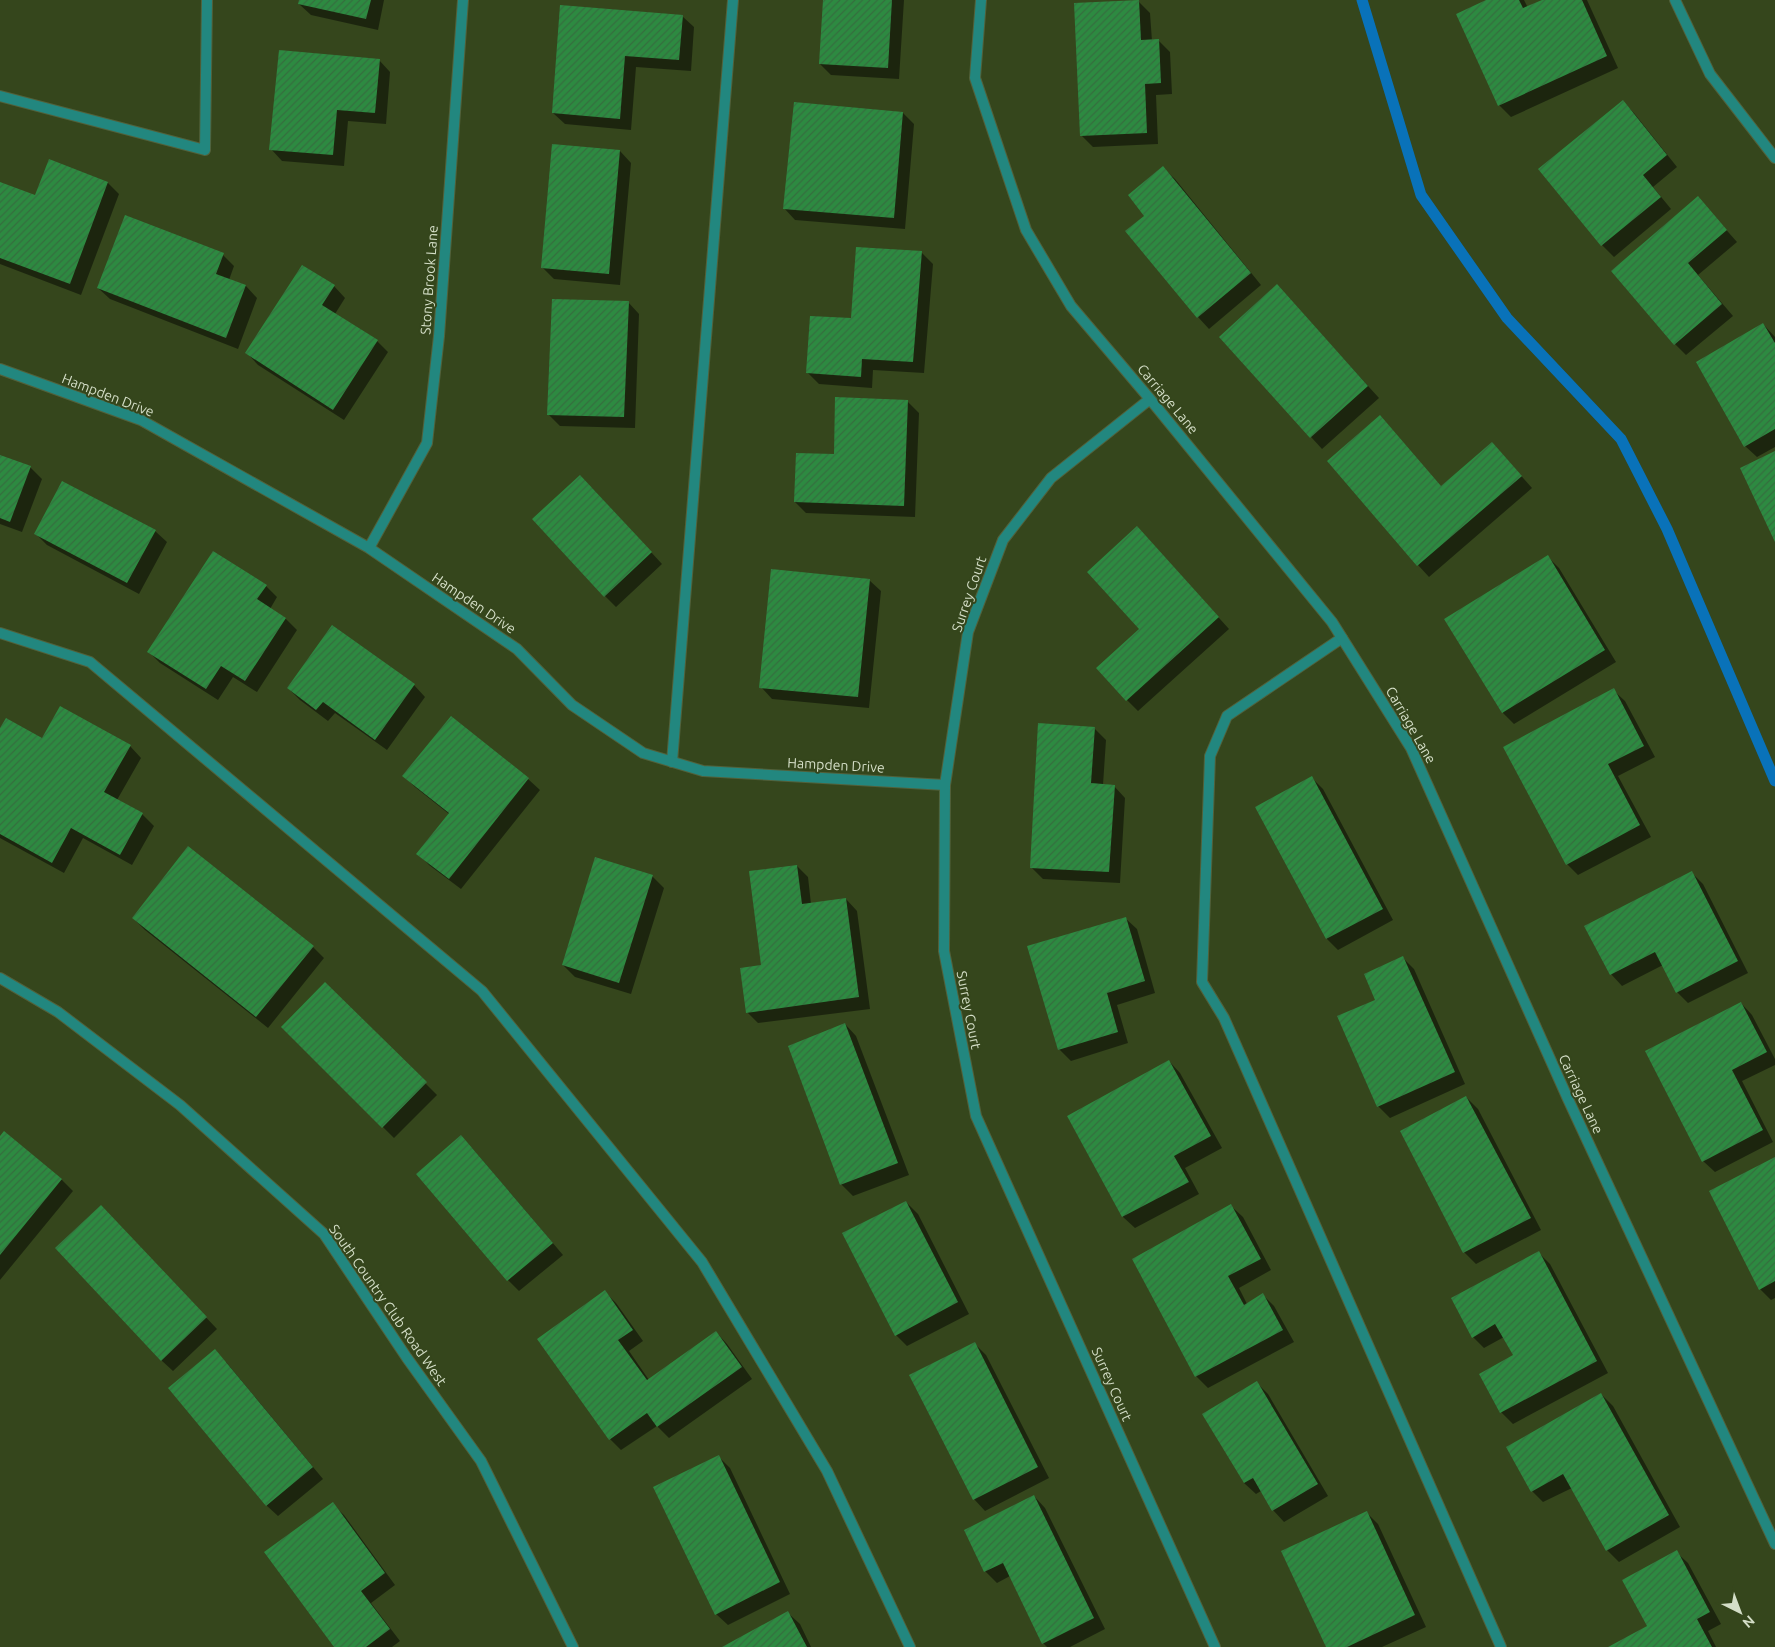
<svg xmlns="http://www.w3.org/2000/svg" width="1775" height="1647" viewBox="0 0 1775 1647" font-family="Ubuntu,sans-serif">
<defs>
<pattern id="building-hatch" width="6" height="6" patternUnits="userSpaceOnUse" patternTransform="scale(1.25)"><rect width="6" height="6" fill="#2d8a41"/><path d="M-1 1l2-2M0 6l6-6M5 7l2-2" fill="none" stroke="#356e3f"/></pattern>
</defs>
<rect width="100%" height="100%" fill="#35461c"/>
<path fill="#0007" d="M300,0H384L378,30L311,15L299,4Z
M824,0H904L899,79L831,75L820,64Z
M1489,0H1524L1528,8L1545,0H1587L1618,68L1511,117L1499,105L1458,15Z
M1139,2L1150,13L1152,41L1158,40L1170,52L1172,94L1156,95L1158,144L1093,147L1081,135Z
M561,7L682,16L694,27L691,71L636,67L631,130L565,124L553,113Z
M379,60L390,72L386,124L348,121L344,166L282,161L271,149Z
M1623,102L1634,113L1677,167L1653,187L1671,209L1614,257L1602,245L1540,170Z
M903,113L914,124L905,229L795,220L784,208Z
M620,151L631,163L620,285L554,279L542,267Z
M49,161L108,183L119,194L81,295L0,264V183L35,197Z
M1163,168L1175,179L1261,285L1209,329L1198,317L1146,216Z
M1698,198L1737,242L1698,275L1733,316L1686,355L1675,344Z
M921,252L933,264L924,373L873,370L872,388L819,384L807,372L852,319Z
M223,255L234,266L229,280L246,286L257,298L238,349L110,299L98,288Z
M334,286L345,298L335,314L377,341L388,352L344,420L258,365L247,353Z
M1288,298L1379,398L1322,449L1220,337Z
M628,302L639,314L635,428L560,426L549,415Z
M1763,324L1775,337V447L1757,457L1745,446Z
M907,401L919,413L915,517L806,513L795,502L835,455Z
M1492,443L1532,488L1429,577L1418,565L1442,487Z
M0,456L30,467L42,479L22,532L0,524Z
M63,483L155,531L167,542L139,594L47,545L36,534Z
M592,488L662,564L616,607L605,596Z
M1148,539L1229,629L1138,711L1127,700L1141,630Z
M1548,557L1559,568L1616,662L1514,724L1503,713Z
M869,580L881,591L869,708L772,699L761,687Z
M266,586L277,597L270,609L285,618L297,630L257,692L233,677L218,700L160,663L149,652Z
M414,685L425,697L387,750L335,713L328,721L300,700L288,688Z
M1613,690L1625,701L1655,757L1618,776L1651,837L1578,875L1567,864Z
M1094,728L1106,740L1103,785L1114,786L1125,798L1120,883L1043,879L1031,867Z
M0,731L43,740L130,746L141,758L117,800L142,814L154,826L132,865L83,838L64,873L0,838Z
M404,776L528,779L540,790L461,889L429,865L418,853L449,814L415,787Z
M1312,778L1323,789L1393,920L1338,950L1327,939Z
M797,866L808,877L811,904L846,899L857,911L870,1009L758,1023L747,1012Z
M1691,872L1703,884L1748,973L1688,1003L1677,992L1663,965L1622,986L1611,974Z
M652,876L664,888L631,994L575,977L563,965Z
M133,918L313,947L324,958L268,1028L145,930Z
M1125,918L1137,929L1155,993L1117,1005L1128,1043L1071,1061L1059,1049Z
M1403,958L1414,969L1465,1084L1390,1118L1378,1106L1377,1000Z
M326,984L437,1095L394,1138L282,1027Z
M1741,1003L1752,1015L1775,1059V1065L1742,1081L1773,1142L1715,1172L1703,1161Z
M845,1024L856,1036L909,1175L853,1196L841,1184Z
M1169,1061L1180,1073L1222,1148L1185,1168L1199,1194L1135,1228L1123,1217L1068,1117Z
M1466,1097L1478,1109L1541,1230L1476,1264L1464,1252L1402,1132Z
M4,1133L62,1180L73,1191L0,1280V1138Z
M472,1148L563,1255L519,1291L508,1280Z
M1775,1158V1298L1771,1300L1760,1289Z
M906,1202L918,1214L969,1314L907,1346L896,1335Z
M1231,1206L1243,1217L1271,1270L1239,1288L1247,1304L1263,1295L1274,1306L1294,1342L1208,1388L1196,1376Z
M112,1218L217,1329L173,1371L161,1360Z
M1539,1253L1550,1264L1608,1373L1513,1424L1501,1412L1481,1375L1514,1356L1504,1337L1484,1348L1473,1337Z
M605,1292L616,1303L643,1341L629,1351L649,1380L716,1332L727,1344L752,1379L669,1438L657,1426L621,1450L610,1439Z
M975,1344L986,1355L1049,1478L985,1511L974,1499Z
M226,1362L323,1479L278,1516L266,1505Z
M1257,1383L1268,1394L1328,1496L1284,1522L1273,1510L1261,1491L1256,1494L1244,1483Z
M1601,1394L1613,1406L1680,1527L1619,1562L1607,1550L1572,1488L1543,1502L1532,1491Z
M719,1457L730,1468L790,1594L728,1625L716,1614Z
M1034,1496L1045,1508L1105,1629L1070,1647H1047L1043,1643L1010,1576L997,1583L985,1571Z
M332,1504L344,1515L395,1585L371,1603L400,1641L392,1647H335Z
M1366,1512L1378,1524L1426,1627L1382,1647H1328Z
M1676,1552L1688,1563L1721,1624L1708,1631L1716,1647H1611L1648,1626Z
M788,1613L800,1624L811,1647H725Z"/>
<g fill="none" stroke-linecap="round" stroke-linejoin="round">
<path stroke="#0972b9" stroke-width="11" d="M1362,0L1421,195L1507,318L1621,439L1667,529L1775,781"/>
</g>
<path fill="url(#building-hatch)" d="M299,0H371L366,19L298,4Z
M823,0H892L888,68L819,64Z
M1139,0L1141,40L1159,39L1161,83L1145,84L1147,133L1080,136L1074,3Z
M1486,0H1519L1523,8L1542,0H1582L1607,56L1498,106L1456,14Z
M560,5L683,15L679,60L625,56L620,119L552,113Z
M279,50L380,59L375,113L337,110L333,155L269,150Z
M1623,100L1667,155L1643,175L1661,197L1601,246L1538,169Z
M794,102L903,112L894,218L783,209Z
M552,144L620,150L609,274L541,268Z
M49,159L108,182L70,284L0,258V182L35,195Z
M1163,166L1251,273L1197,318L1125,231L1144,216L1128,195Z
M1698,196L1727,230L1688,263L1722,304L1674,345L1611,271Z
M125,215L224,253L216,274L246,285L226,338L97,288Z
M856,247L922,251L913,362L862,359L861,377L806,373L810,316L851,318Z
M302,265L335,285L322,305L378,340L333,410L245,353Z
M1277,284L1368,386L1310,438L1219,337Z
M552,299L629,301L624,417L547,415Z
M1763,323L1775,343V429L1744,447L1696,362Z
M835,397L908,400L904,506L794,502L796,453L834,454Z
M1380,415L1441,486L1492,442L1522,476L1417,566L1327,461Z
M1775,451V542L1740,468Z
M0,455L31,466L10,522L0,518Z
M580,475L652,552L604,597L532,519Z
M62,481L156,530L127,583L34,534Z
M1137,526L1219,617L1126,701L1096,668L1139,629L1087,572Z
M213,551L267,585L257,599L286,618L245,681L221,666L206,689L147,652Z
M1548,555L1605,650L1502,713L1444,619Z
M771,569L870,579L858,697L759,688Z
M332,625L415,684L375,740L323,702L316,710L287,688Z
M1614,688L1644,746L1608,764L1640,825L1566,865L1503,747Z
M60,706L131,745L104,792L143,813L120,855L71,828L52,863L0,834V728L6,718L42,738Z
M451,716L529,778L449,879L416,854L449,813L402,776Z
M1038,723L1095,727L1091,783L1115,785L1109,872L1030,868Z
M1312,776L1383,909L1326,939L1255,807Z
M188,846L314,946L256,1017L132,918Z
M595,857L653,875L619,983L562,965Z
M797,865L802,904L846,898L859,997L746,1013L740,968L761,965L749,871Z
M1692,871L1738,961L1676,993L1655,952L1610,975L1584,926Z
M1126,917L1145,981L1107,993L1118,1032L1058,1050L1027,946Z
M1403,956L1455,1072L1377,1107L1337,1016L1375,1000L1364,974Z
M325,982L427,1082L382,1128L281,1027Z
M1741,1002L1767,1052L1732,1070L1763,1130L1702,1162L1645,1051Z
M845,1023L898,1163L840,1185L788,1046Z
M1169,1060L1211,1136L1174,1156L1189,1182L1122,1217L1067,1116Z
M1466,1096L1531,1218L1463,1253L1400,1131Z
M4,1131L62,1179L0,1255V1136Z
M461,1135L553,1243L507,1281L416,1174Z
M1775,1157V1281L1759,1290L1709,1191Z
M906,1201L958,1302L895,1336L842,1233Z
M1231,1204L1261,1259L1228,1276L1244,1305L1263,1293L1283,1330L1195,1377L1132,1259Z
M101,1205L207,1317L161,1361L55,1248Z
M1539,1251L1597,1361L1500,1413L1479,1374L1513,1355L1495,1324L1472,1338L1451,1298Z
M605,1290L633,1330L618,1340L647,1380L716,1331L742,1367L657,1427L647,1413L609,1440L537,1339Z
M975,1342L1038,1467L973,1500L909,1375Z
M215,1349L313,1467L266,1506L168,1388Z
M1257,1381L1318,1484L1272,1511L1253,1478L1244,1483L1202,1414Z
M1601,1393L1669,1515L1606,1551L1563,1474L1531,1492L1506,1447Z
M719,1455L780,1582L715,1615L653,1487Z
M1034,1495L1094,1618L1042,1644L1003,1563L984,1572L964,1530Z
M333,1502L385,1573L361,1591L390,1629L366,1647H334L264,1552Z
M1367,1511L1415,1615L1347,1647H1326L1281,1551Z
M1677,1550L1710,1612L1697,1619L1712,1647H1608L1647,1626L1622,1580Z
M788,1611L807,1647H722Z"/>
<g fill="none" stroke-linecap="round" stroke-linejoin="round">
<g stroke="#52613b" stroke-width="12">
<path id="service" d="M0,96L205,150L207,0
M0,633L90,662L482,991L702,1262L827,1471L910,1647
M1342,638L1227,716L1210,756L1202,982L1224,1018L1501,1647
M672,762L733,0"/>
</g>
<g stroke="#52613b" stroke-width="12">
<path id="minor" d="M981,0L975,78L1026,230L1071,306L1150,399L1332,622L1411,748L1568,1099L1775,1544
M0,369L141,420L369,548L517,649L572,705L643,753L703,771L945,785
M1150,399L1051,478L1003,540L968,632L945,785L944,951L976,1116L1215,1647
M369,548L427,443L439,336L463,0"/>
</g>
<g stroke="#52613b" stroke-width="12">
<path id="tertiary" d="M1675,0L1710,74L1775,158
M0,978L58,1012L180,1105L324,1234L407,1358L481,1461L573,1647"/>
</g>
<use href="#service" stroke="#22877f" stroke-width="10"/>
<use href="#minor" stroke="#22877f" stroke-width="10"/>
<use href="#tertiary" stroke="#22877f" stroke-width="10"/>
</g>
<g text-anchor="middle" stroke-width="4" stroke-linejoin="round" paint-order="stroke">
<g font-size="14" fill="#d4dec7" stroke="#35461c">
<text transform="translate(429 280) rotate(-86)" y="5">Stony Brook Lane</text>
<text transform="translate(108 395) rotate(21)" y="5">Hampden Drive</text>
<text transform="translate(1168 399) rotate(50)" y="5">Carriage Lane</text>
<text transform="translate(969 594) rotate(-71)" y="5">Surrey Court</text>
<text transform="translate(474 603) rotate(34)" y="5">Hampden Drive</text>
<text transform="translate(1411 725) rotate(60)" y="5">Carriage Lane</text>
<text transform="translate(836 765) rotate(3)" y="5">Hampden Drive</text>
<text transform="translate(969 1010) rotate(79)" y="5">Surrey Court</text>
<text transform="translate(1581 1094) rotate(65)" y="5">Carriage Lane</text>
<text transform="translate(388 1305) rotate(55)" y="5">South Country Club Road West</text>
<text transform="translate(1112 1384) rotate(66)" y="5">Surrey Court</text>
</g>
</g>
<g transform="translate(1740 1612) rotate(138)" stroke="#35461c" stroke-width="4" paint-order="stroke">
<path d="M0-4L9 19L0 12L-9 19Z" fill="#d4dec7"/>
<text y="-8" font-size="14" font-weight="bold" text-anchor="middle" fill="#d4dec7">N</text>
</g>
</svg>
